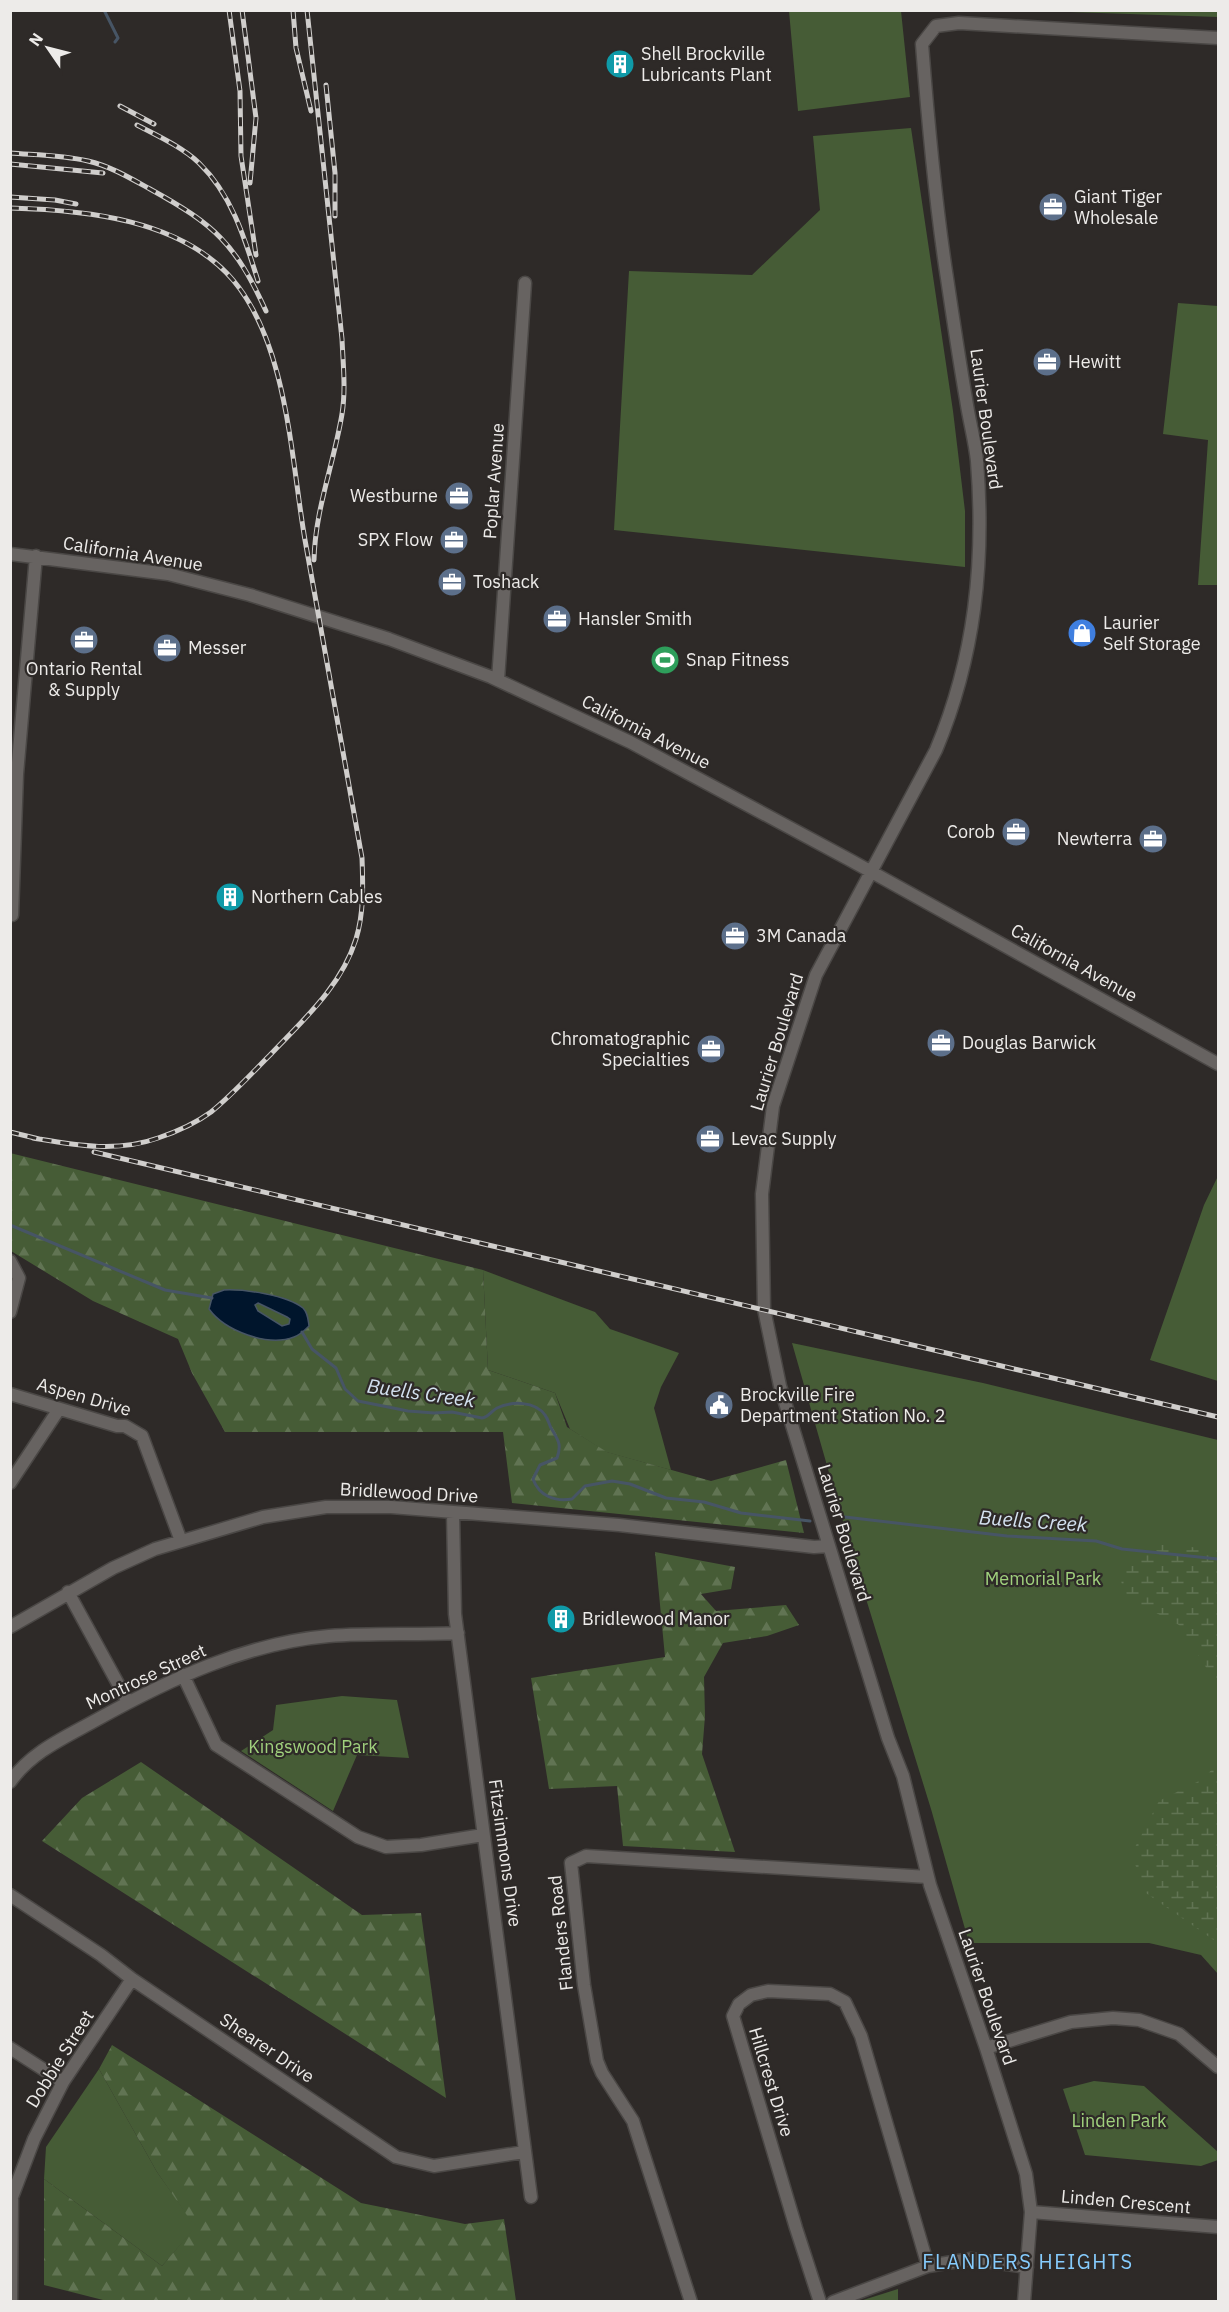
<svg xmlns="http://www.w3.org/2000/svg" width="1229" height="2312" viewBox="0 0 1229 2312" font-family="'IBM Plex Sans',sans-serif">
<defs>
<pattern id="forest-firs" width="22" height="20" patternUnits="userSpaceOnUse" patternTransform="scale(1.5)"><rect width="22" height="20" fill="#465c36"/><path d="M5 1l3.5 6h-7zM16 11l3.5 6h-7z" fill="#617453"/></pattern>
<pattern id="wetland-marsh" width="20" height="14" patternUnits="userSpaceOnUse" patternTransform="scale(1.5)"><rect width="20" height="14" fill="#465c36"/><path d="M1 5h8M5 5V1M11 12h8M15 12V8" fill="none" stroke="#617453"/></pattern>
</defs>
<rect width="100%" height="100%" fill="#2e2a28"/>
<path fill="#465c36" d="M1218,10V17L1041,11V10Z
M789,11H901L910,97L798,111Z
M911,128L953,411L965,511V567L614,530L629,271L752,275L820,210L813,136Z
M1178,303L1218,306V585H1198L1208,440L1163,434Z
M1218,1176V1381L1150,1360L1204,1205Z
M483,1270L595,1312L610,1329L679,1353L661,1387L654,1408L671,1470L606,1452L570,1429L555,1393L488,1370Z
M792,1343L983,1383L1218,1440V1974L1201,1955L1149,1943H969L931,1809L854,1560Z
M342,1696L397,1700L409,1758L357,1755L333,1811L241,1751L273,1730L276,1705Z
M99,2069L157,2172L196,2227L162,2266L44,2179L46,2147Z
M1094,2081L1144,2086L1218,2152V2160L1201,2166L1085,2155L1063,2089Z
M898,2289V2301H860Z"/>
<path fill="url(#forest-firs)" d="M10,1153L483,1270L488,1370L555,1393L567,1427L607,1452L711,1481L786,1460L804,1533L512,1503L503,1432H225L192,1373L178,1339L93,1301L11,1251Z
M655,1552L735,1567L731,1589L701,1594L716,1611L786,1605L799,1625L767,1636L723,1643L704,1677L705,1716L702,1754L735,1852L623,1846L617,1786L549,1789L531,1678L665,1657Z
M141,1762L362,1915L421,1913L446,2098L42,1841L82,1798Z
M112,2045L361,2203L465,2224L504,2219L516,2301H107L44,2285V2179L162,2266L195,2227L157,2172L99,2069Z"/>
<path fill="url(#wetland-marsh)" d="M1146,1542L1218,1550V1686L1179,1625L1139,1604L1123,1591L1119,1568Z
M1218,1764V1943L1143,1891L1132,1853L1159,1801L1201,1780Z"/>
<path fill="#00152c" stroke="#475565" stroke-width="1.5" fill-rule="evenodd" d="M224,1290C244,1289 287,1295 303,1308C308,1313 308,1319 309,1326C305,1330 300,1335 294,1337C268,1347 225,1331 209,1309L213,1294ZM258,1303L287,1317L290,1319L289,1324L282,1326L258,1311L255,1305Z"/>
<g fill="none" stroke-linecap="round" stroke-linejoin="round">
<path stroke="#475565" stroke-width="3" d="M104,10L118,38L115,42
M10,1225L165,1290L212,1298
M302,1332L312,1349L336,1368L345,1389L358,1401L408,1411L434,1413L452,1412L482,1418C489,1417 491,1411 497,1408C512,1401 535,1401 545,1415C548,1419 549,1424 551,1428C558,1440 562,1444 557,1458L540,1465L533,1479C539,1496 555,1502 572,1499L585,1486L612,1481L630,1484L666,1498L704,1502L741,1513L810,1521
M845,1517L1007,1536L1096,1541L1122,1549L1218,1559"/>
<g stroke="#4a4745" stroke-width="15">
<path id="minor" d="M10,554L168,574L250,595L389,639L491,677L630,742L850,860L1218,1064
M498,680L525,283
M12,915L17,774L36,556
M10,1261L19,1278L10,1312
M10,1394L117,1426H125L142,1436L181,1541
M10,1483L59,1409
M453,1513L455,1614L531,2197
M68,1592L128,1702
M10,1627L113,1568L155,1549L263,1517L326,1507H391L619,1525L814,1547L829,1546
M183,1675L216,1745L358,1837L386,1847L421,1845L483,1835
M10,1782C32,1751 66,1737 98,1719C170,1679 247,1643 329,1636C372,1633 415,1635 458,1633
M10,1895L101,1955L132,1979L396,2157L434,2166L524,2152
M10,2048L63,2082
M986,2048L1071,2022L1113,2018L1139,2020L1179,2034L1218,2067
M1031,2212L1218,2227
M11,2302L12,2197L34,2139L63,2082L132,1979
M691,2302L633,2121L602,2073L597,2061L584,1985L571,1863L586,1856L928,1877
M820,2302L796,2228L733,2016L739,2004L751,1995L768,1991L830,1994L845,2002L861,2036L928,2266
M833,2302L928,2266L971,2259L1027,2267
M1024,2302L1031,2212L1026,2174L986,2048L930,1885L903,1776L888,1738L780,1386L764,1309L762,1194L773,1106L816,975L936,750C975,657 985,562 977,461C975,441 969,420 966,399C959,359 953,318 947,278C935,201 928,122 922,44L936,26L959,23L1218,38"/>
</g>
<use href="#minor" stroke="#676361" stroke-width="12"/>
<g stroke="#d0cecc" stroke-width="5">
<path id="rail" d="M229,10L240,91L241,156L256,255
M242,10L256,118L250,183
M293,10L296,48L311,111
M307,10L342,339C343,364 346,389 342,414C334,463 315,510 314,560
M326,85L335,173V216
M120,106L154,124
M137,125C158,136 182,147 199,163C232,195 245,239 258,281
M10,153C36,155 62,155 88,161C110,166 130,178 150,189C215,225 235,243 266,311
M10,164L103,173
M10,197L55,200L76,204
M10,208C85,210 181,219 233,280C288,345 291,460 305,540C324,646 343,752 362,858C363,885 364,913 356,939C341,987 303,1020 270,1055C251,1074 232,1095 211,1112C196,1123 176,1132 158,1138C116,1153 75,1145 33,1138
M10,1132L39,1139
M94,1152L1218,1417"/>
</g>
<use href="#rail" stroke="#2e2a28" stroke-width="3" stroke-dasharray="9" stroke-linecap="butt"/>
</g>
<defs>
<g id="building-disc" transform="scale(1.5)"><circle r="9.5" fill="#0f9aa8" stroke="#2e2a28"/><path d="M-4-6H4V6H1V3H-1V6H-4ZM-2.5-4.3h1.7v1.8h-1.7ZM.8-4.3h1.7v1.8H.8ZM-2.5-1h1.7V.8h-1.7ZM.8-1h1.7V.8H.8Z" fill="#fff"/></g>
<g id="office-disc" transform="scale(1.5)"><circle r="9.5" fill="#5c6f8a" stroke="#2e2a28"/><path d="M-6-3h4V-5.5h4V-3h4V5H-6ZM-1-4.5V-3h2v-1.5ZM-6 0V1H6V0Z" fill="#fff"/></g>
<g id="shop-disc" transform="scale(1.5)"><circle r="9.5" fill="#3f7fe0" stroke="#2e2a28"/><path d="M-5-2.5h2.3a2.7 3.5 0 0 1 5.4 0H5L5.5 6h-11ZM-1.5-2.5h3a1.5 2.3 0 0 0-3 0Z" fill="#fff"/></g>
<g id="stadium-disc" transform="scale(1.5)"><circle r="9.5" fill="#2e9e5b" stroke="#2e2a28"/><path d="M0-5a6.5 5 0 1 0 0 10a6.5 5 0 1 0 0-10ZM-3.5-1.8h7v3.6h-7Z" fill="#fff"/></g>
<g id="civic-disc" transform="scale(1.5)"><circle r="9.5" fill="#5c6f8a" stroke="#2e2a28"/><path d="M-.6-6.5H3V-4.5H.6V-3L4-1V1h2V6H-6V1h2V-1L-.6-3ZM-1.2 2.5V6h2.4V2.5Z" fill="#fff"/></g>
</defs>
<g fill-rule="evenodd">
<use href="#building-disc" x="620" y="64"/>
<use href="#office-disc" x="1053" y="207"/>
<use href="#office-disc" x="1047" y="362"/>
<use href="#office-disc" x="459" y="496"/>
<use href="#office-disc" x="454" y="540"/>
<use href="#office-disc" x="452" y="582"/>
<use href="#office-disc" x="557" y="619"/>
<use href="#shop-disc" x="1082" y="633"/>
<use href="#office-disc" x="84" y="640"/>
<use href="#office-disc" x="167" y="648"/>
<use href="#stadium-disc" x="665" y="660"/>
<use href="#office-disc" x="1016" y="832"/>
<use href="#office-disc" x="1153" y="839"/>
<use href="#building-disc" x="230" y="897"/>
<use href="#office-disc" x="735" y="936"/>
<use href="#office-disc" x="941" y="1043"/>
<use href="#office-disc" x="711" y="1049"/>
<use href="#office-disc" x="710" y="1139"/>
<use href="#civic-disc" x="719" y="1405"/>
<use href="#building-disc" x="561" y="1619"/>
</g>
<g text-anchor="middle" stroke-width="4.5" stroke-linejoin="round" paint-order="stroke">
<g font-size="18" fill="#edebe9" stroke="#2e2a28" text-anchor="start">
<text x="641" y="60">Shell Brockville<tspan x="641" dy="21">Lubricants Plant</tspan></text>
<text x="1074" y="203">Giant Tiger<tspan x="1074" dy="21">Wholesale</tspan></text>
<text x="1068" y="368">Hewitt</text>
<text x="438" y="502" text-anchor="end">Westburne</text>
<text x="433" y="546" text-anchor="end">SPX Flow</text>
<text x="473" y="588">Toshack</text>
<text x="578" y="625">Hansler Smith</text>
<text x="1103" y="629">Laurier<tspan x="1103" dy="21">Self Storage</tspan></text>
<text x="188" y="654">Messer</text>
<text x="686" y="666">Snap Fitness</text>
<text x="84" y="675" text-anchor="middle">Ontario Rental<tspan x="84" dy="21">&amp; Supply</tspan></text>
<text x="995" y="838" text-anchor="end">Corob</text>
<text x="1132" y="845" text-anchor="end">Newterra</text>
<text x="251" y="903">Northern Cables</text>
<text x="756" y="942">3M Canada</text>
<text x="690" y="1045" text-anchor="end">Chromatographic<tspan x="690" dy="21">Specialties</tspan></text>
<text x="962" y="1049">Douglas Barwick</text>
<text x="731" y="1145">Levac Supply</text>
<text x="740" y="1401">Brockville Fire<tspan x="740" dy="21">Department Station No. 2</tspan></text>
<text x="582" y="1625">Bridlewood Manor</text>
</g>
<g font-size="18" fill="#edebe9" stroke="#2e2a28">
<text transform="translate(986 419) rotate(82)" y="6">Laurier Boulevard</text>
<text transform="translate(494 481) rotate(-86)" y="6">Poplar Avenue</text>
<text transform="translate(133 554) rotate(9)" y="6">California Avenue</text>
<text transform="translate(646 732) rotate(27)" y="6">California Avenue</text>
<text transform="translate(1074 963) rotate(29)" y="6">California Avenue</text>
<text transform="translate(777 1042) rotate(-73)" y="6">Laurier Boulevard</text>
<text transform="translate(84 1397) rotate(16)" y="6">Aspen Drive</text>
<text transform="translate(409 1493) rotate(3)" y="6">Bridlewood Drive</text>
<text transform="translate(844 1533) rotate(73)" y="6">Laurier Boulevard</text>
<text transform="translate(146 1677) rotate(-25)" y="6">Montrose Street</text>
<text transform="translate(505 1853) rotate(82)" y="6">Fitzsimmons Drive</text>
<text transform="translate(561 1933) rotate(-96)" y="6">Flanders Road</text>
<text transform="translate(987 1997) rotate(71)" y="6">Laurier Boulevard</text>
<text transform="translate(267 2048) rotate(34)" y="6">Shearer Drive</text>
<text transform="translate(60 2059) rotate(-58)" y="6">Dobbie Street</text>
<text transform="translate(771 2082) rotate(73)" y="6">Hillcrest Drive</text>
<text transform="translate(1126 2202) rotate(5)" y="6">Linden Crescent</text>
</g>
<g font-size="18" fill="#a0d17d" stroke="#2e2a28">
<text x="1043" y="1585">Memorial Park</text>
<text x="313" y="1753">Kingswood Park</text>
<text x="1119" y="2127">Linden Park</text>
</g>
<g font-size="20" font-style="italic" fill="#d4e2f0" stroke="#2e2a28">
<text transform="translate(421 1393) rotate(8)" y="7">Buells Creek</text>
<text transform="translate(1033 1521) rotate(4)" y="7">Buells Creek</text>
</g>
<g font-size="20" letter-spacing="1.5" fill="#86ccfe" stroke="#2e2a28">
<text x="1028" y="2269">FLANDERS HEIGHTS</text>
</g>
</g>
<rect width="1229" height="2312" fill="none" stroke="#edebe9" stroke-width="24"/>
<g transform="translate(48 48) rotate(305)" stroke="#2e2a28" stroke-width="4.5" paint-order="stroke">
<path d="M0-4.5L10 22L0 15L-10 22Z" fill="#edebe9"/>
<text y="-9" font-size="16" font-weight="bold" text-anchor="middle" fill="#edebe9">N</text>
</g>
</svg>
